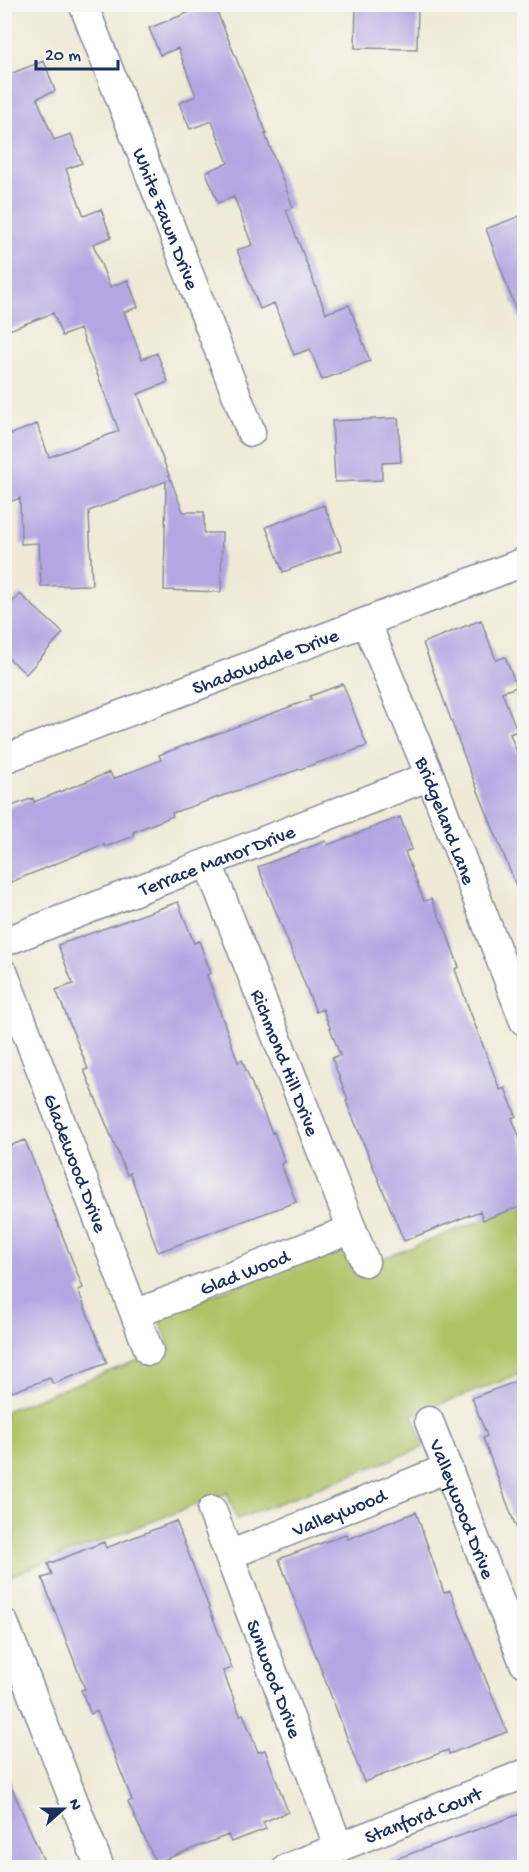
<svg xmlns="http://www.w3.org/2000/svg" width="529" height="1872" viewBox="0 0 529 1872" font-family="'Gochi Hand',sans-serif">
<rect width="100%" height="100%" fill="#f6f6f2"/>
<filter id="ink" filterUnits="userSpaceOnUse"><feTurbulence type="fractalNoise" baseFrequency=".0167" numOctaves="2"/><feDisplacementMap in="SourceGraphic" scale="12" xChannelSelector="R" yChannelSelector="G"/><feConvolveMatrix kernelMatrix="1 2 1 2 8 2 1 2 1" color-interpolation-filters="sRGB"/></filter>
<filter id="wash" filterUnits="userSpaceOnUse"><feTurbulence type="fractalNoise" baseFrequency=".008" numOctaves="4" result="noise"/><feDisplacementMap in="SourceGraphic" scale="24" xChannelSelector="R" yChannelSelector="G"/><feGaussianBlur stdDeviation="1.35" result="paint"/><feColorMatrix in="noise" values="0 0 0 0 0 0 0 0 0 0 0 0 0 0 0 0 0 1.4 0 .05"/><feComposite in="paint" operator="in"/></filter>
<g filter="url(#wash)">
<rect width="100%" height="100%" fill="#efead5"/>
<path fill="#b0c266" stroke="#667862" stroke-width="1.5" d="M524,1204V1373L412,1415L424,1447L237,1519L227,1493L7,1577L5,1570V1411L170,1348L158,1316L346,1244L355,1269Z"/>
<g id="blocks">
<path fill="#b3a6e2" d="M211,4H214L267,134H265L293,207L286,210L326,313L349,305L370,361L322,380L310,349L294,355L274,303L260,309L237,250L252,245L234,197L218,203L206,172L228,163L212,121L190,129L179,103L196,96L178,48L160,55L149,28Z
M356,4H418L417,49L355,48Z
M44,61L55,91L37,98L54,140L71,134L82,163L66,169L84,216L101,209L111,237L93,244L110,287L128,280L138,307L124,312L142,359L157,353L168,382L138,394L183,512H204V533H222L221,592L164,590L166,481L89,511L92,585L41,586L39,543L21,544L20,498L12,501L4,482V437L37,424L49,457L119,431L80,329L62,336L53,313L4,332V76Z
M525,214V326H522L486,229Z
M398,418L401,462L382,463V480L335,482L332,421Z
M324,505L342,550L283,572L266,527Z
M20,594L63,633L26,674L4,654V611Z
M481,620L496,660L505,657L517,687L502,692L517,731L510,734L525,774L523,903L466,761L423,643Z
M343,684L367,746L172,813L173,816L133,832L134,836L105,847L104,844L4,885V809L33,798L34,802L110,772L113,779L161,760L159,755L311,699L310,696Z
M400,817L412,849L405,852L424,901L431,899L446,931L459,967L455,969L466,1001L500,1090L505,1088L516,1116L512,1118L525,1151V1205L483,1220L480,1211L404,1241L346,1101L348,1100L332,1058L340,1055L323,1009L316,1012L258,867L326,841L328,845Z
M178,902L194,943L199,941L211,973L207,975L238,1062L242,1060L272,1133L274,1132L285,1162L281,1164L296,1202L158,1252L130,1173L127,1175L84,1070L88,1069L56,990L73,984L58,945Z
M25,1140L83,1288L78,1290L107,1363L53,1384L50,1378L4,1395V1148Z
M525,1378V1545L523,1546L483,1438L487,1436L472,1398Z
M416,1512L444,1593L450,1591L507,1732L449,1754L448,1750L364,1782L279,1559L346,1534L348,1539Z
M176,1521L232,1668L223,1671L240,1715L243,1714L258,1752L265,1750L288,1812L263,1822L266,1829L231,1842L228,1835L156,1863L128,1802L132,1800L97,1711L91,1714L81,1690L85,1689L42,1578L52,1575L48,1564L104,1542L106,1548Z
M4,1770L31,1832L47,1868H4Z
M520,1814L525,1826V1868H379V1865Z"/>
</g>
</g>
<g filter="url(#ink)">
<use href="#blocks" fill-opacity="0" stroke="#858c9a" stroke-width="1.5"/>
<g fill="none" stroke-linecap="round" stroke-linejoin="round">
<g stroke="#858c9a" stroke-width="31">
<g id="minor">
<path id="s1" d="M83,4L251,432"/>
<path id="s2" d="M366,622L430,776L524,1021"/>
<path id="s3" d="M4,759L524,562"/>
<path id="s4" d="M208,863L365,1262"/>
<path id="s5" d="M4,942L430,776"/>
<path id="s6" d="M4,974L149,1351"/>
<path id="s7" d="M135,1314L352,1229"/>
<path id="s8" d="M429,1421L524,1663"/>
<path id="s9" d="M212,1510L339,1848"/>
<path id="s10" d="M229,1555L448,1468"/>
<path d="M4,1623L100,1868"/>
<path id="s11" d="M287,1868L524,1774"/>
</g>
</g>
<use href="#minor" stroke="#fff" stroke-width="28"/>
</g>
</g>
<g text-anchor="middle" stroke-width="6" stroke-linejoin="round" paint-order="stroke">
<g font-size="20" fill="#1b2f5e" stroke="#f6f6f2">
<text dy="7" stroke="none"><textPath href="#s1" startOffset="230">White Fawn Drive</textPath></text>
<text dy="7" stroke="none"><textPath href="#s3" startOffset="279">Shadowdale Drive</textPath></text>
<text dy="7" stroke="none"><textPath href="#s2" startOffset="214">Bridgeland Lane</textPath></text>
<text dy="7" stroke="none"><textPath href="#s5" startOffset="228">Terrace Manor Drive</textPath></text>
<text dy="7" stroke="none"><textPath href="#s4" startOffset="214">Richmond Hill Drive</textPath></text>
<text dy="7" stroke="none"><textPath href="#s6" startOffset="202">Gladewood Drive</textPath></text>
<text dy="7" stroke="none"><textPath href="#s7" startOffset="117">Glad Wood</textPath></text>
<text dy="7" stroke="none"><textPath href="#s8" startOffset="94">Valleywood Drive</textPath></text>
<text dy="7" stroke="none"><textPath href="#s10" startOffset="118">Valleywood</textPath></text>
<text dy="7" stroke="none"><textPath href="#s9" startOffset="180">Sunwood Drive</textPath></text>
<text dy="7" stroke="none"><textPath href="#s11" startOffset="146">Stanford Court</textPath></text>
</g>
</g>
<rect width="529" height="1872" fill="none" stroke="#f6f6f2" stroke-width="24"/>
<g transform="translate(63 1809) rotate(69)" stroke="#f6f6f2" stroke-width="4.5" paint-order="stroke">
<path d="M0-4.5L10 22L0 15L-10 22Z" fill="#1b2f5e"/>
<text y="-9" font-size="16" font-weight="bold" text-anchor="middle" fill="#1b2f5e">N</text>
</g>
<path d="M36 60v9h82v-9" fill="none" stroke="#1b2f5e" stroke-width="3"/>
<text x="45" y="60" font-size="18" fill="#1b2f5e" stroke="#f6f6f2" stroke-width="4.5" paint-order="stroke">20 m</text>
</svg>
